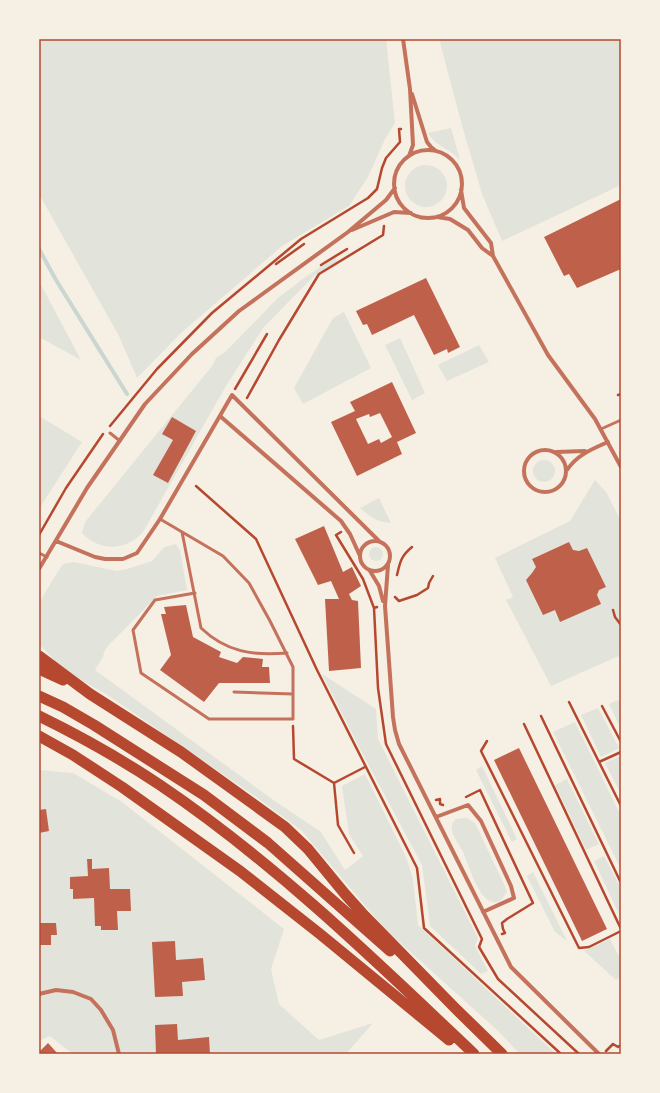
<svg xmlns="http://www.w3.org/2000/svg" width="660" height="1093" viewBox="0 0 660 1093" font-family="Helvetica,sans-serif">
<rect width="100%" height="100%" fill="#f6efe4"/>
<path fill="#e2e4dc" d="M39,39H386L395,123L385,139L368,177L349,206L282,246L181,333L137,378L119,336L39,194Z
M439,39H621V185L502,241L482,194L463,129Z
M451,128L460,160C450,149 434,145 428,133Z
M405 186a21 21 0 1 1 42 0a21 21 0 1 1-42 0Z
M335,257L337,261L315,275L263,328L226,386L143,532C126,551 100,552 82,533L85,522L212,366L216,358L226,351L278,298L304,278Z
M39,281L81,360L39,337Z
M344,312L371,368L303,404L294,388L333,318Z
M400,338L425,393L412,400L385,345Z
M479,345L489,362L447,381L438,365Z
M39,416L82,442L39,509Z
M533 471a11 11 0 1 1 22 0a11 11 0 1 1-22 0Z
M595,480L606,492L621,521V655L551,686L506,600L513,597L495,558L570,521Z
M379,498L391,523C376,522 371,517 360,508Z
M176,544L180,550L187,590L157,596L107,647L103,654L104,655L95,670L272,799L321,832L345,870L363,856L349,834L342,786L365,774L406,857L413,879L418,925L556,1054H520L497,1030L385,929L301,830L256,797L106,694L79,679L56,662L39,644V603L55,576L63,564L74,562L107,569L117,571L127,569L152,561L164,547Z
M369 554a7 7 0 1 1 14 0a7 7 0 1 1-14 0Z
M322,674L376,709L378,739L478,938L475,946L488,971L481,974L430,926L422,865L360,749Z
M621,699V729L609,704Z
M598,708L619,748L601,757L581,715Z
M575,722L621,816V869L553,732Z
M621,756V794L605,763Z
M482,766L517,839L512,842L476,770Z
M39,770L73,773L122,802L284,929L271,969L279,1004L319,1040L373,1023L346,1054H73L50,1036L39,1041Z
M567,779L599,844L586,850L555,785Z
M467,818L475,823L504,884L507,892C504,895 502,901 497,902C480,906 469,866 464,854C461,847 453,838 452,830C451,825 453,822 456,819Z
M604,856L621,888V918L594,861Z
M533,872L567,941L555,932L527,876Z
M610,939L621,960V977L616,980L584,951Z"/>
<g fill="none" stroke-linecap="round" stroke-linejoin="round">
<path stroke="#c9d6d2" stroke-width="4" d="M39,249L56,280L127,394"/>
</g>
<path fill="#bf614a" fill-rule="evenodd" d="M621,199V269L577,288L569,274L564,276L544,237Z
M426,278L460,347L448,353L447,349L434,355L414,315L372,335L367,324L363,325L356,311Z
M392,382L416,433L397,442L402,454L357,476L331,422L355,411L350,402ZM380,413L392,437L381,443L379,439L368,444L356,419L369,414L370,417Z
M172,417L196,431L168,483L153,475L173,440L162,434Z
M324,526L343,572L352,567L361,586L349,594L352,600L358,601L361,668L329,671L325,599H339L331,581L318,585L295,539Z
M569,542L573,550L579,551L587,548L606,587L599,590L597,595L601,604L560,622L555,610L543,615L526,580L532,573L536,567L532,559Z
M186,605L193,637L221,652L219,657L237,663L243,657L263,659L262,667H269L270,683H219L204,702L160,670L171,655L161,614H166L164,607Z
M519,748L607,929L582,941L494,760Z
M46,809L49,831L39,833V810Z
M87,859H92V869L109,868L110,889H130L131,911H117L118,930H101V926H95L94,898L73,899V889H70V877L88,876Z
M39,923H56L57,935H51V945H39Z
M175,941L176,960L203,958L205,980L182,982L183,996L155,997L152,942Z
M177,1024L178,1040L209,1037L210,1054H156L155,1025Z
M48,1043L58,1054H39V1052Z"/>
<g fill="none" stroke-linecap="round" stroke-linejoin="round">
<path stroke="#b5482f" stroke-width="2.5" d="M276,264L304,244
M321,265L347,249
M235,389L267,334
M618,395L621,394
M247,398L279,340L319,274L383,235L384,226
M110,426L157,369L212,313L301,239L368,198L377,189L382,168L386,158L400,142L399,129H401
M196,486L256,539L317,670L417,868L424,928L561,1054
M341,532L336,535L363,579L374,608
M39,535L66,488L103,434
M397,575C400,562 401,556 412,547
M395,597L399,601L417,595L428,588L429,583L433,576
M377,607L374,608L378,688L386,744L482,939L479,947L498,979L579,1054
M613,610L615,617L621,625
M569,702L621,806
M602,706L621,742
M541,716L621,883
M524,724L621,929
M293,726L294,759L334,783
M487,741L481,751L579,948L589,947L621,931
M599,762L621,752
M466,797L480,790L533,903L507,919L502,923L503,929L505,933L502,934
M436,800L440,799V804L443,805
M354,853L338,825L334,783L365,767
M606,1051L613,1044L618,1047L621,1045"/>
<path stroke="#c5725c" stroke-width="3" d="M601,429L621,420
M110,433L120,441
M160,519L223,556L249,583L270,621L293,667V719H209L141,673L133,630L155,600L195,593
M182,532L201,628C226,652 253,656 287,653
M39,553L47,557
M234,692L293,694"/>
<path stroke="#c5725c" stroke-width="4" d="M403,39L410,89L413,145L409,156
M412,94L427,142L431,147L436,151
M394 184a34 34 0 1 1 68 0a34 34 0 1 1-68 0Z
M461,190L464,208L491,243L493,256L548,355L595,419L621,467
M437,217L450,219L468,230L482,248L493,256
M352,230L394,212L411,213
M220,416L341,521L350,534L360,556
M524 471a21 21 0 1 1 42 0a21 21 0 1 1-42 0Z
M556,452L585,451
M567,470C577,455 592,449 608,442
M360 556a15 15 0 1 1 30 0a15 15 0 1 1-30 0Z
M56,541L95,557L105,559H123L137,553L160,519L232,395L379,541
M388,565L385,606L393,717L395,730L399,744L511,967L599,1054
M39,569L87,488L145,404L192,354L239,311L348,232L386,200L395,188
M370,571L379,586L383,601
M436,817L468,805L481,821L511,886L514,898L483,912
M39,994L56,990L73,992L91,999L101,1010L113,1030L119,1054"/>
<path stroke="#b5482f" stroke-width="11" d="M39,656L90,694L181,752L285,827L308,849L345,894L362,913L455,1008L502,1054
M39,669L63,680
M39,696L63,707L94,725L204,795L268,843L390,951
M39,716C80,736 121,759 160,785C274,862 374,959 474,1054
M39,736L73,755L122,787L240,871L320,934L449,1040"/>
</g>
<rect width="660" height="1093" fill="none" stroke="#f6efe4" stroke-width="80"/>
<rect x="40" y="40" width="580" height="1013" fill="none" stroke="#b5482f" stroke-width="1.5"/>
</svg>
